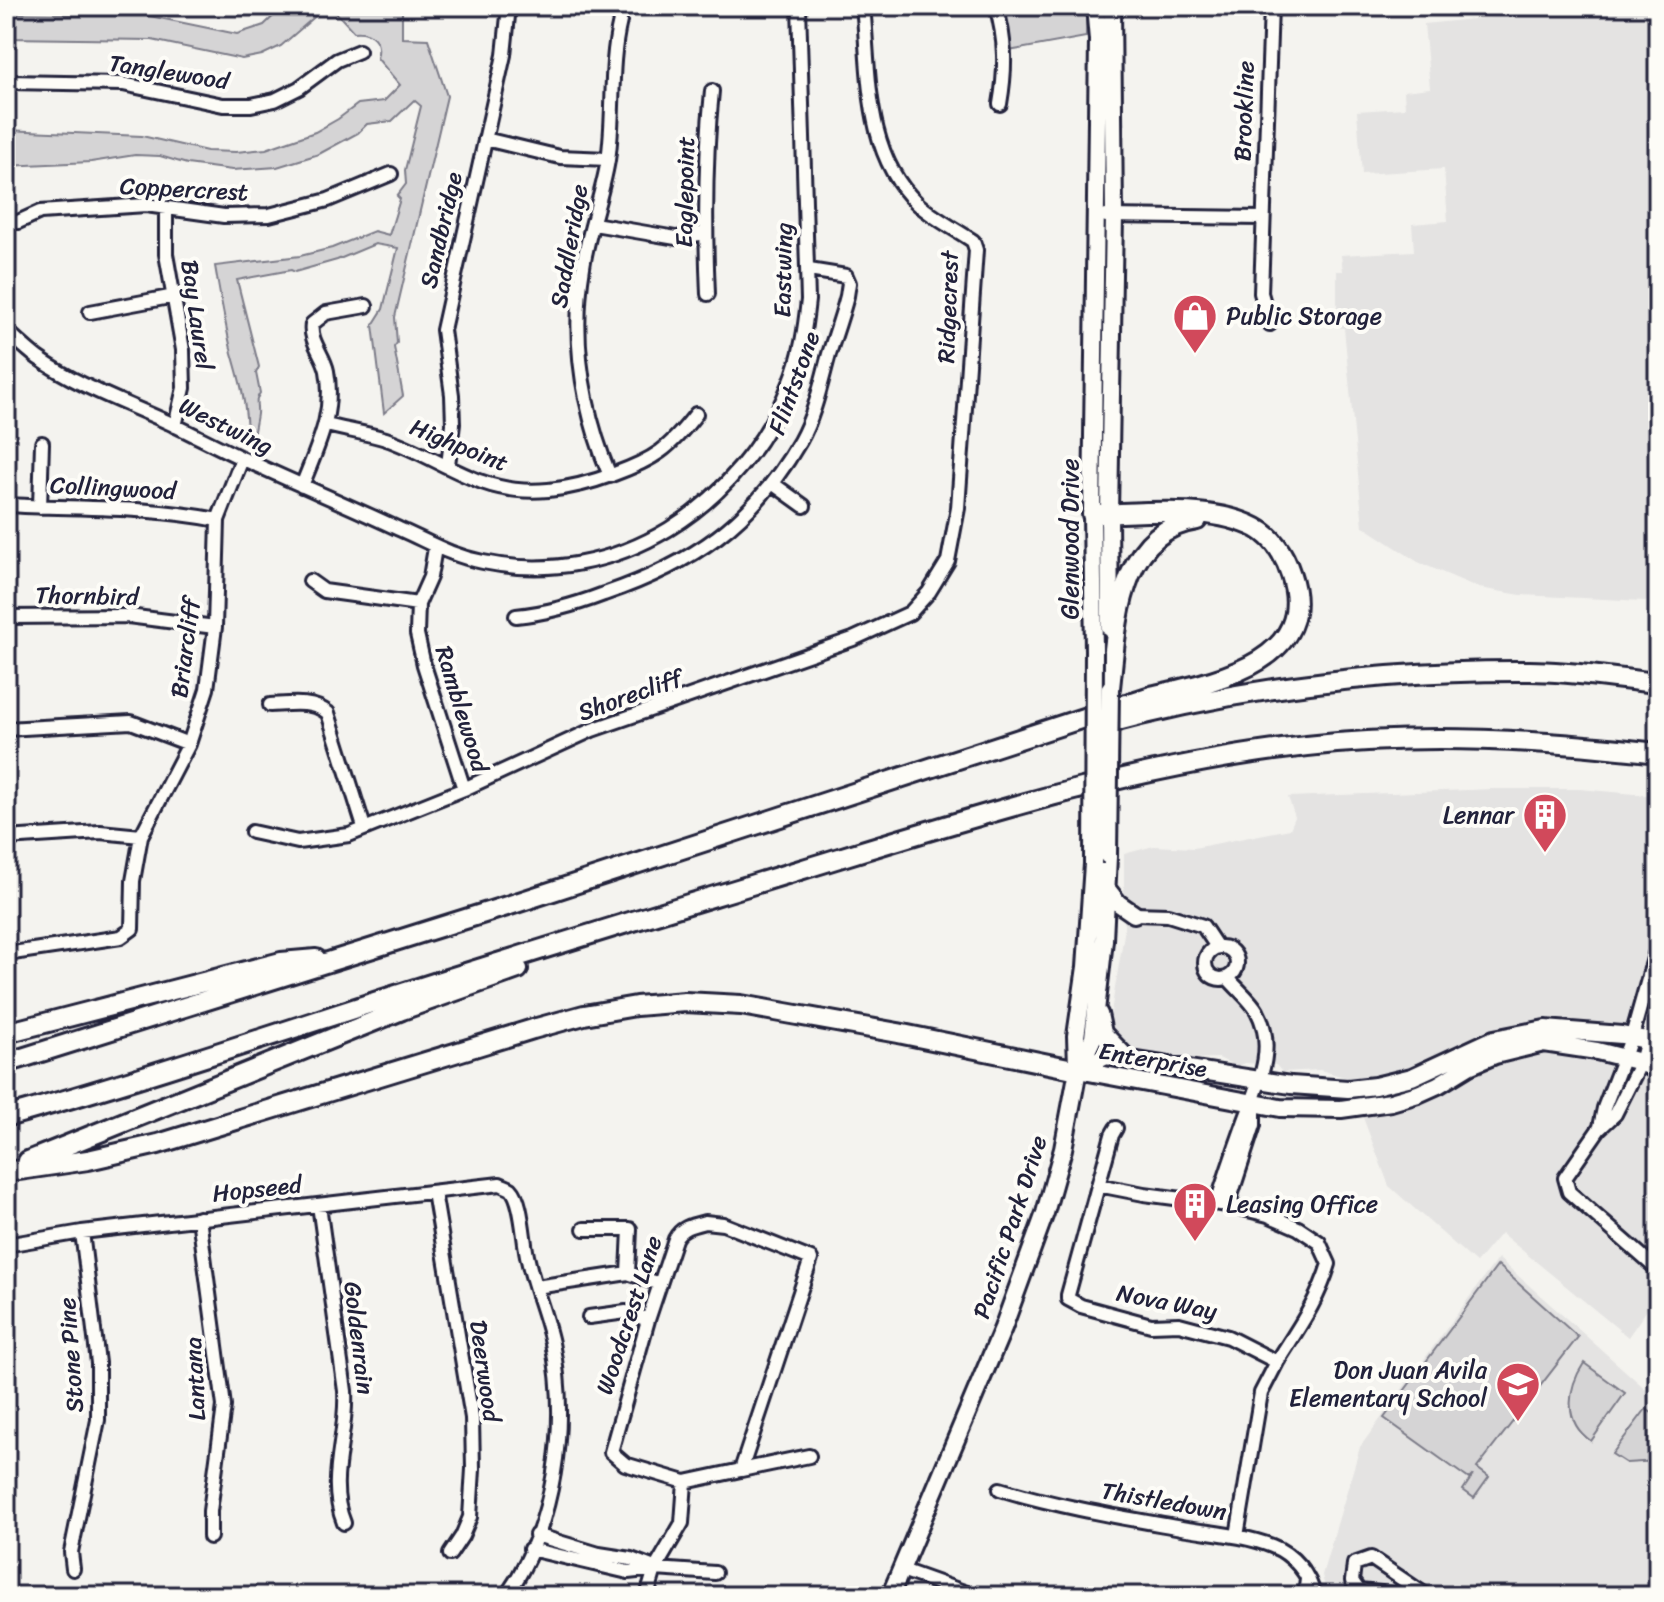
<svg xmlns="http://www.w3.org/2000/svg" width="1664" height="1602" viewBox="0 0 1664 1602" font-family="Sriracha,sans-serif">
<rect width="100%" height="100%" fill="#f4f3ef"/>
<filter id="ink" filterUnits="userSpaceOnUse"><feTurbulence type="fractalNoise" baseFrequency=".0125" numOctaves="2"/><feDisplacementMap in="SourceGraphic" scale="16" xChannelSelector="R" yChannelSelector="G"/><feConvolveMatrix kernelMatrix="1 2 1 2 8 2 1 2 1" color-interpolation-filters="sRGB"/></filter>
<g filter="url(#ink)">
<path fill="#e4e3e2" d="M1603,6H1658V597L1645,601L1521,595L1479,588L1418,562L1363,526L1344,328L1337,327V271H1343L1341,255L1414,251L1412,224L1448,221L1444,169L1362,174L1357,111L1405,108L1404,91L1430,88L1424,24Z
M1494,789H1579L1658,796V1294L1628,1337L1501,1233L1476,1263L1389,1186L1348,1078L1320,1070L1282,1072L1276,1065L1245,1063L1237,1067L1219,1058L1187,1059L1132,1053L1117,1043L1109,1024L1124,934V854L1154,846L1194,848L1290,829L1295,817L1288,797Z
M1498,1258L1658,1400V1596H1327L1322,1575L1360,1447Z"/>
<path fill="#d5d4d5" stroke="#7c7b88" stroke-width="2" d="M284,6H327L281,46L262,55L242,59L152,40L6,38V13L145,15L237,34L264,25Z
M330,6H402V38L428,39L447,96L395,317L397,343L394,347L403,396L384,413L373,325L383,309L398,248L375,244L337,260L295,272L291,270L237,280L259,367L256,373L260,393C254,402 258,404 257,414C256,423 253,431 253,442L247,439C247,406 241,384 232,353C225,324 220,295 215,266L300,256L332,248L374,231L389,235L400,199L397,196L406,184L405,170L421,106L414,100L392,121L367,124L358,133L319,154L277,167L232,170L187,164L160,156L135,155L91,162L6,166V130L142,136L207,151L236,152L266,149L315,132L338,119L358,104L384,101L400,85L377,58C382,41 371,30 354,32Z
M994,6H1086V37L1003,52Z
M1498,1265L1578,1337L1477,1468L1489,1477L1474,1498L1463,1490L1473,1475L1469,1479L1384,1418Z
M1584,1363L1625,1393L1591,1441C1563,1422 1567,1389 1584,1363Z
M1646,1409L1658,1417V1461L1626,1463L1612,1454Z"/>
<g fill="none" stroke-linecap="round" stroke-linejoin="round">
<g stroke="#22223b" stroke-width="18">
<path id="minor" d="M996,6C1006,40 1006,69 1000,104
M6,82L123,84L223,105H251L275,100L299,88L337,60L359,51
M485,139L560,157L608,159
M166,209V254L183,350L184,388L175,426
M1106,216L1263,218
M18,222L40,212L146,205L224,216L269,215L328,200L391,174
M594,224L676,238L705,233
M708,294C705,226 705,158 712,91
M90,312L175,296
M1270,324L1261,293L1271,6
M6,330C16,339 27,350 38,358C79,387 129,404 174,425C203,439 231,454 261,467C307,488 354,508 399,529C429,542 451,556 483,562C617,590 742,506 790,383C801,357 805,328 808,300L799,6
M326,425C346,430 367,433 386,439C419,450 449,470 482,482C526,498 571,490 614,474C655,459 669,449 696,414
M448,465L453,424L452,395L443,330L504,55L509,6
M610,476C582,408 571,340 583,267C588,231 602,197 608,160C615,114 609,67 620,21
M772,483L804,506
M302,486C317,447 335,414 327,371C324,355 309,341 312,324L326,313L366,306
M6,505C77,509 148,506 218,520
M40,507L42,443
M435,548L430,577L418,604L417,634L424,665L464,789
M310,581L324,591L418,604
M516,616C548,613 575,605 604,594C692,564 753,523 800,441C815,414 821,383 829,354C835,335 842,316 847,296L849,283L846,276L809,270
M6,617L128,616L215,627
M270,705C290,704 312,700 328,713L364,827
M6,729L131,722L189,744
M252,832L298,842L349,835L464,789L592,730L853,639L910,613L929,592L948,561L958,508L976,250L973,241C954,228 933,218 917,203C864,153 870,72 863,6
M6,838L100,832L141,836
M1134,914L1168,915L1203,926L1217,947
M1205 963a16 16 0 1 1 32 0a16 16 0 1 1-32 0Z
M6,954L121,937L132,929L133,881L141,836L189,744L207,689L215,627L218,520L242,459
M1658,1000L1641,1062L1615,1114L1599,1129L1565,1178L1569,1192L1658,1270
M1600,1127L1604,1108L1632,1036L1658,944
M1098,1185L1144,1194L1228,1205L1268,1215L1298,1228L1319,1242L1329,1264C1317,1303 1298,1328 1277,1362L1228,1337L1179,1324L1151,1325L1081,1306L1068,1299V1295L1112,1135L1116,1128
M434,1192L472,1418L473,1469L470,1517L462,1536L450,1554
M1217,1203C1225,1177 1234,1151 1243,1126C1256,1089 1278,1050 1257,1011C1250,999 1237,989 1228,978
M319,1205L345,1391C348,1437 326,1479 344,1523
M1228,1205L1254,1125V1105
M199,1218L224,1406L210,1511V1537
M705,1222L723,1224L811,1259L741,1470L685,1482L625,1464L611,1452L648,1320L675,1239C681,1227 693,1225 705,1222Z
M584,1229H630L628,1273
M6,1245L82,1232L500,1184C504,1186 508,1187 511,1189C523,1201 523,1243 528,1260C534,1288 546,1315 552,1343C569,1424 555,1527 506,1596
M536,1287L628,1273L660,1284
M589,1317L626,1312L648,1320
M741,1470L809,1456
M1000,1489C1059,1507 1120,1517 1181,1528C1211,1533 1244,1535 1272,1546C1293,1554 1310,1575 1314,1596
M536,1535L599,1554L631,1559L652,1567
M1237,1536L1261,1393L1277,1362
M530,1549L628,1572L655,1569L715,1573
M73,1569L71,1552L98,1420V1363L82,1232
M902,1570L975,1596
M647,1596L655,1569L682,1523L685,1482
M1305,1596L1307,1579
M1415,1596L1359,1591L1352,1581L1354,1564L1371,1558L1427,1596"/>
</g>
<g stroke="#22223b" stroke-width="22">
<path id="major" d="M1110,628L1109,513L1114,216L1112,6
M1094,651L1092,514L1098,40L1095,6
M1107,889L1118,903L1134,914
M1099,1014L1103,1033L1128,1059
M1077,1065L1076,1036L1086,967L1093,864
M1078,1070L1280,1108L1341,1109L1391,1102L1418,1094L1438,1085L1469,1066L1495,1055L1544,1043L1597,1051L1641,1062L1658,1071
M1078,1070L1106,1056L1291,1085L1348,1089L1375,1086L1412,1077L1494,1039L1545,1029L1622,1035L1646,1040L1658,1047
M890,1596L1003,1328L1045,1213L1063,1149L1078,1070L1093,1038L1104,940L1108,856"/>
</g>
<g stroke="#22223b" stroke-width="24">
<path id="highway" d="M1110,688C1117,626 1118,531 1197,520
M1094,727C1235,688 1384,670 1530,671C1572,671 1616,679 1658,683
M6,1033L281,962L316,959
M6,1063L510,905L1151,696C1211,682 1320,663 1291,575C1284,553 1272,534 1250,525C1205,505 1141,513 1092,514
M6,1117C135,1081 263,1038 390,997C527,953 663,912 800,870C970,818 1130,766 1307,746C1425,733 1541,740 1658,753
M28,1161L402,1010L518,969
M6,1172L88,1160L158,1144L533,1029L584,1015L636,1006L685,1002L741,1005L898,1033L1078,1070"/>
</g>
<use href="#minor" stroke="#fdfcf7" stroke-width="12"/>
<use href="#major" stroke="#fdfcf7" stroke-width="16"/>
<use href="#highway" stroke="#fdfcf7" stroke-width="18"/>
<g stroke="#22223b" stroke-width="22" stroke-linecap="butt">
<path id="major-bridge" d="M1108,856L1110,688
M1093,864L1094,651"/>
</g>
<use href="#major-bridge" stroke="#fdfcf7" stroke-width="16"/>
</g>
</g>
<defs>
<g id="shop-pin" transform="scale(2.3)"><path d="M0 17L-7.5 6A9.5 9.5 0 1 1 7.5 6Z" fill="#d1495b" stroke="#fdfcf7"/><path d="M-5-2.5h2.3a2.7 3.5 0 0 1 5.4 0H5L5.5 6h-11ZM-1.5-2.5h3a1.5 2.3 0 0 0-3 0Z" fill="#fff"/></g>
<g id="building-pin" transform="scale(2.3)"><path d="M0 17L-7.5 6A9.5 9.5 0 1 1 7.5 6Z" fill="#d1495b" stroke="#fdfcf7"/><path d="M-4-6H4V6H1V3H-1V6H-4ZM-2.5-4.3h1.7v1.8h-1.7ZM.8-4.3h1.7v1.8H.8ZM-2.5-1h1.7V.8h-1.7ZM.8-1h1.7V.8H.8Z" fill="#fff"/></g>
<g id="school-pin" transform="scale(2.3)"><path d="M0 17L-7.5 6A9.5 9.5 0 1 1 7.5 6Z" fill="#d1495b" stroke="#fdfcf7"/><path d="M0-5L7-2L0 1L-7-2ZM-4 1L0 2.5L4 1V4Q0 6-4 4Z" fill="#fff"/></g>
</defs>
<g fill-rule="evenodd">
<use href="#shop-pin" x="1195" y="316"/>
<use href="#building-pin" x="1545" y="815"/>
<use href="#building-pin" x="1195" y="1204"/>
<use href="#school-pin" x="1518" y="1384"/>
</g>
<g text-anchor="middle" stroke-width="8" stroke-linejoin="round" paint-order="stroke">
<g font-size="24" fill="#22223b" stroke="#fdfcf7">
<text transform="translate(169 72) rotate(9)" y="8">Tanglewood</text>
<text transform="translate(1244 111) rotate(-88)" y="8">Brookline</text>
<text transform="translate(184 189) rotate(3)" y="8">Coppercrest</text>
<text transform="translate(685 192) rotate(-89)" y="8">Eaglepoint</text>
<text transform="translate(441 230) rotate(-77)" y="8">Sandbridge</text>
<text transform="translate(569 246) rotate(-80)" y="8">Saddleridge</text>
<text transform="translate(783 270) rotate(-89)" y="8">Eastwing</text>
<text transform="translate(948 307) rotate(-88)" y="8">Ridgecrest</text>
<text transform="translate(197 315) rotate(82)" y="8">Bay Laurel</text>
<text transform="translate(794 383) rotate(-70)" y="8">Flintstone</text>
<text transform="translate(226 426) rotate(26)" y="8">Westwing</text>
<text transform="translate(459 445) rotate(22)" y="8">Highpoint</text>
<text transform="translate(113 488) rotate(3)" y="8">Collingwood</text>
<text transform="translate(1070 539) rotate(-90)" y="8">Glenwood Drive</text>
<text transform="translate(87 596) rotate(1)" y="8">Thornbird</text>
<text transform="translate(185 648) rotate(-83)" y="8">Briarcliff</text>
<text transform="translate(630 695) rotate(-20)" y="8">Shorecliff</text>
<text transform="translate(462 709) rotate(73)" y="8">Ramblewood</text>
<text transform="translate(1153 1060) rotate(10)" y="8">Enterprise</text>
<text transform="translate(257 1189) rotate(-6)" y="8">Hopseed</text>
<text transform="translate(1010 1227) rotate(-72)" y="8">Pacific Park Drive</text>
<text transform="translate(1167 1302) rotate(11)" y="8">Nova Way</text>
<text transform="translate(629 1315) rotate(-72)" y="8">Woodcrest Lane</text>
<text transform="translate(359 1338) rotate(83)" y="8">Goldenrain</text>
<text transform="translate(71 1355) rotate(-94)" y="8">Stone Pine</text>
<text transform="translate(485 1371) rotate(82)" y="8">Deerwood</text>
<text transform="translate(195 1379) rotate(-93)" y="8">Lantana</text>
<text transform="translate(1164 1501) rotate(10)" y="8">Thistledown</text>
</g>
<g font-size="24" fill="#22223b" stroke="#fdfcf7" text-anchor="start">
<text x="1226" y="324">Public Storage</text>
<text x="1514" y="823" text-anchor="end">Lennar</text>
<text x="1226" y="1212">Leasing Office</text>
<text x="1487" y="1378" text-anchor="end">Don Juan Avila<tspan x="1487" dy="28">Elementary School</tspan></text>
</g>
</g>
<rect width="1664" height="1602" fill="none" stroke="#fdfcf7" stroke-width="32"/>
<rect x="16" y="16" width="1632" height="1570" fill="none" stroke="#22223b" stroke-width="3" filter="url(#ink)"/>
</svg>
